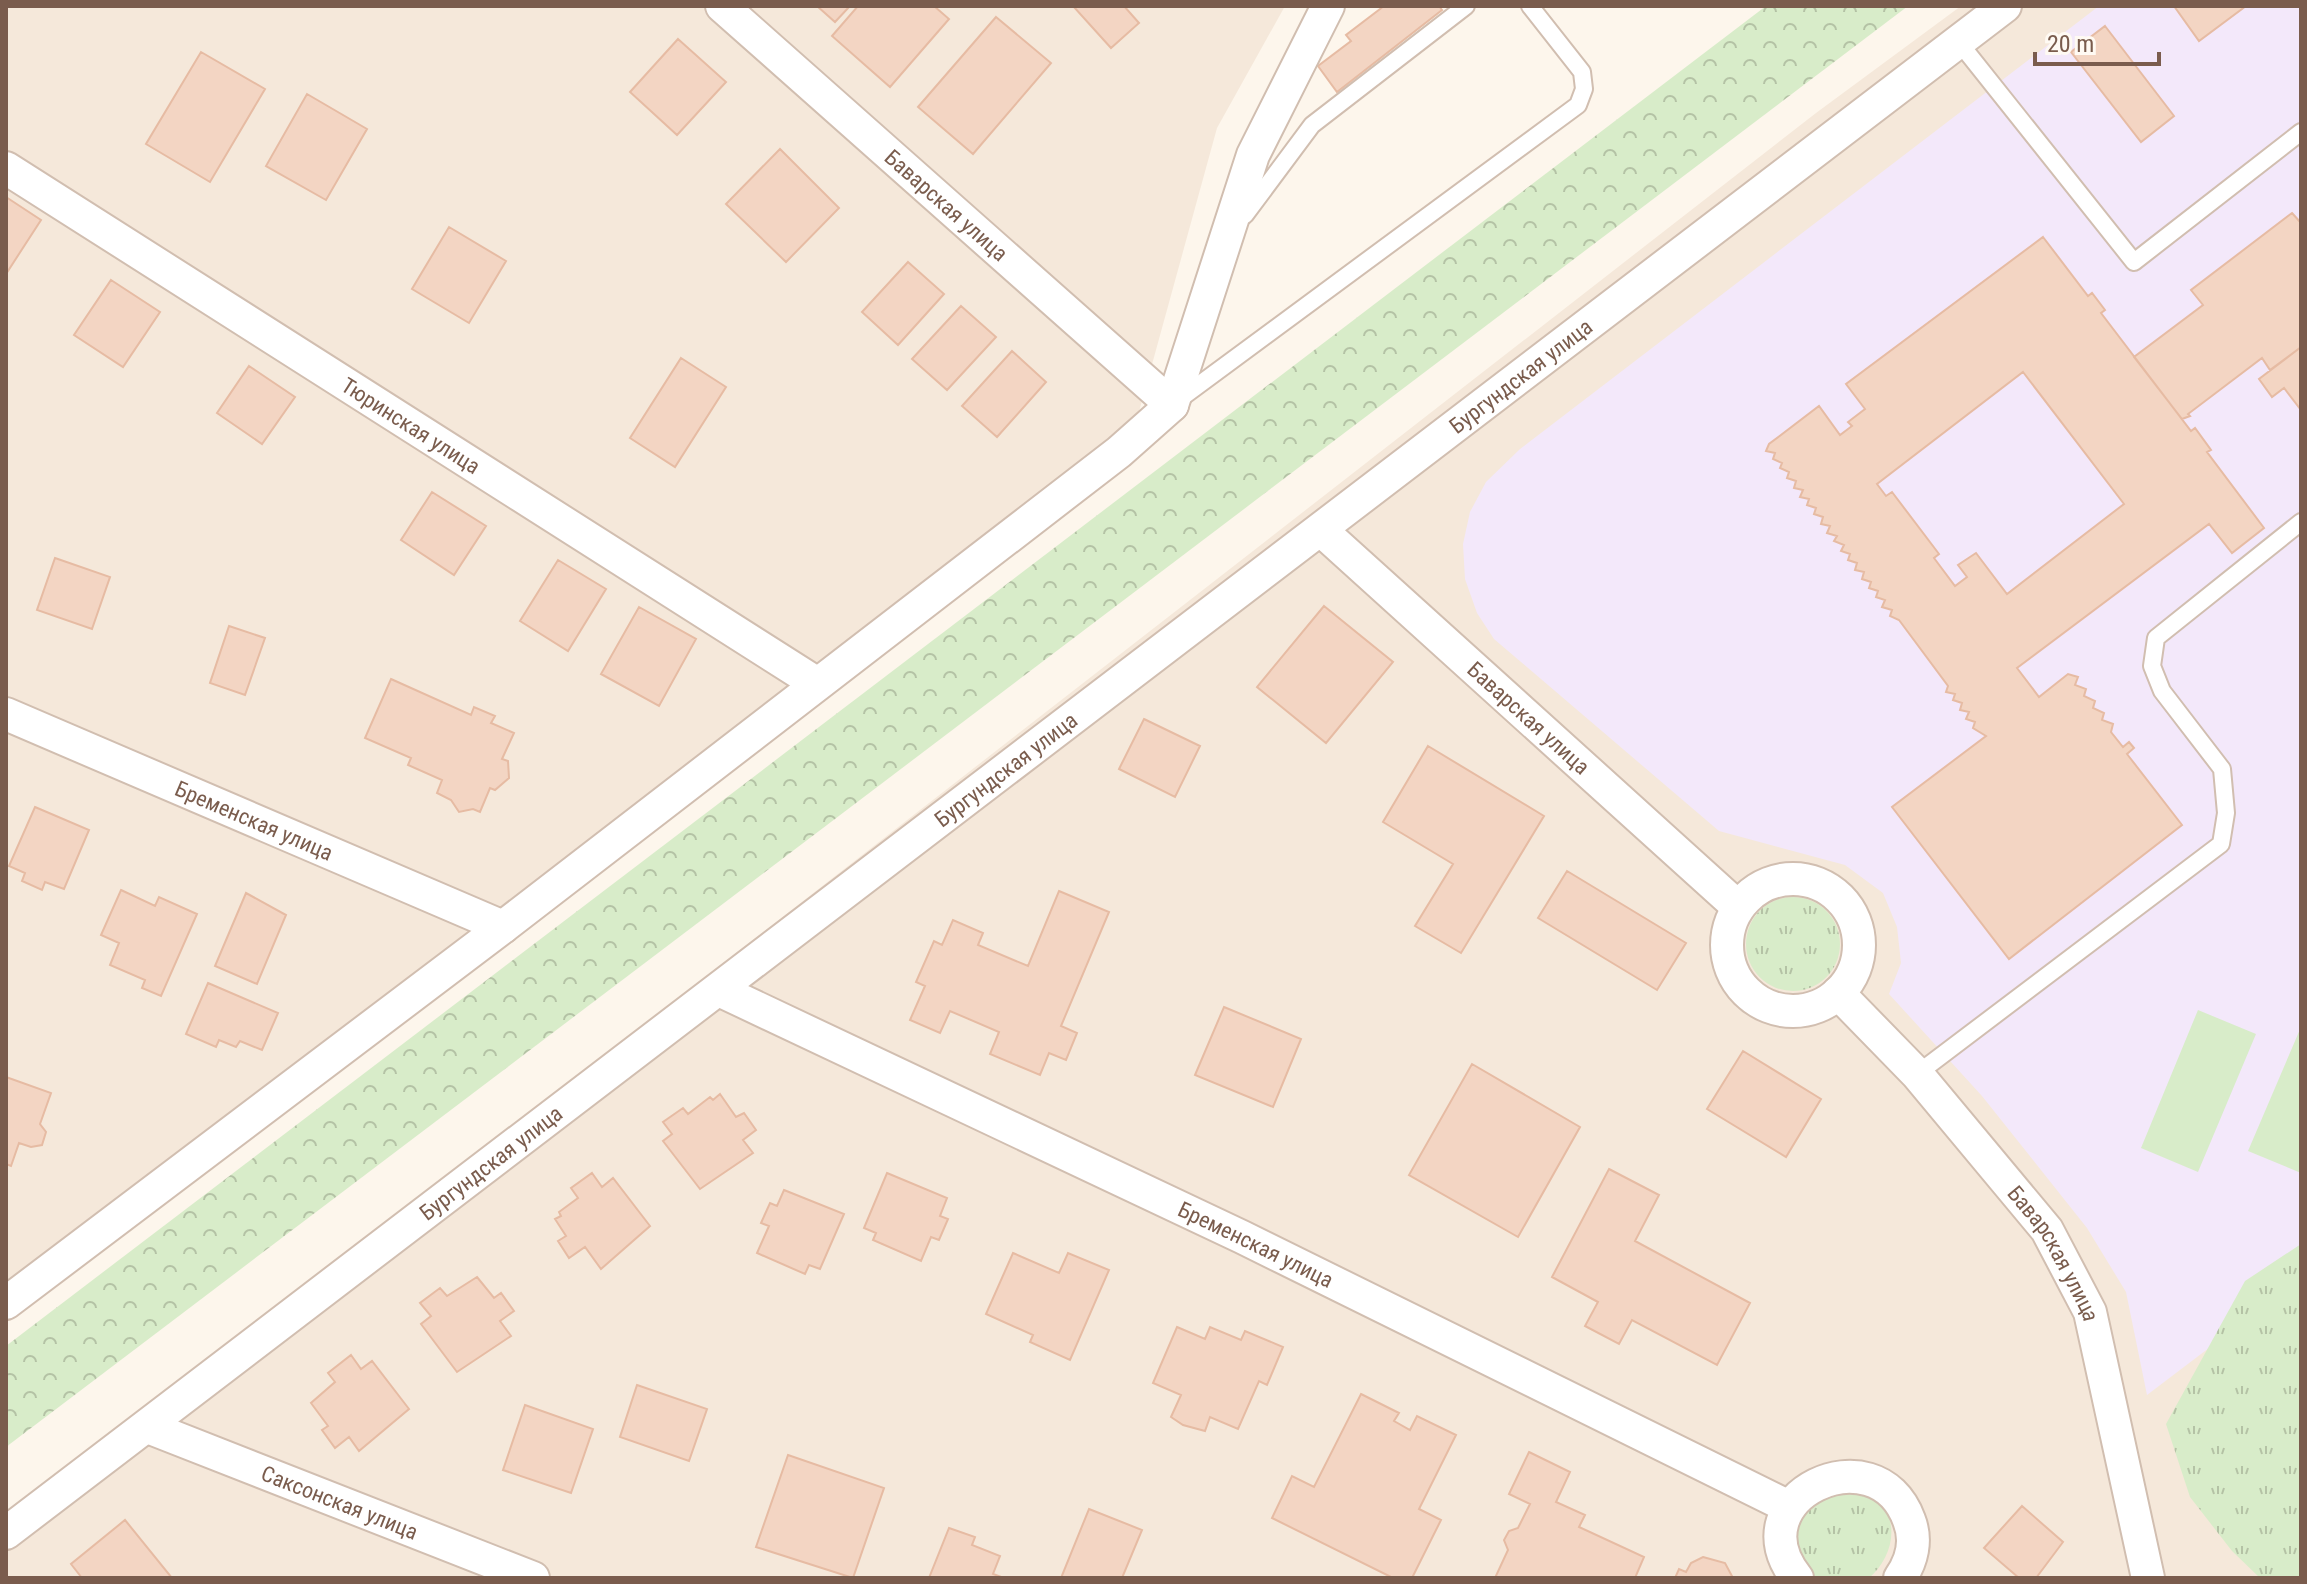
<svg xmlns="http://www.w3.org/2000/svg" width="2307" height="1584" viewBox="0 0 2307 1584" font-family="'Roboto Condensed',sans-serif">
<defs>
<pattern id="grass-tufts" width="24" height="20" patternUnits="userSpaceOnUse" patternTransform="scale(2)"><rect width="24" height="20" fill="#d8ecc9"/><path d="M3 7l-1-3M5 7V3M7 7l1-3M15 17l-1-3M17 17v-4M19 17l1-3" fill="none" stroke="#b4c2a5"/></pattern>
<pattern id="forest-crowns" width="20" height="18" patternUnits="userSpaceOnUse" patternTransform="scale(2)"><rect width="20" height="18" fill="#d8ecc9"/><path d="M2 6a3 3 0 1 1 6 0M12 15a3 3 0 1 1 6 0" fill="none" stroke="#b4c2a5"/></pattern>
</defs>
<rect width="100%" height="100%" fill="#fdf6ec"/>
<path fill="#f5e8da" d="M6,6H1285L1217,128L1126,459L6,1313Z
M1961,6H2301V1578H6V1521L1816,113Z"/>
<path fill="#f3e8fa" d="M2099,6H2301V1278L2147,1395L2126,1292L2087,1228L1982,1096L1889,994L1901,963L1897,927L1883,893L1845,865L1719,831L1494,639L1477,613L1465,579L1463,544L1470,512L1486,482L1520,449Z"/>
<path fill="url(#grass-tufts)" d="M1746 944a47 47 0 1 1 94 0a47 47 0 1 1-94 0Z
M2301,1244V1578H2260L2232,1551L2190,1497L2166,1424L2245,1281Z
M1842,1487C1851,1490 1864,1492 1872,1497C1903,1517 1893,1558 1869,1578H1815C1798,1564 1782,1528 1801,1508C1810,1499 1830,1493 1842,1487Z"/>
<path fill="url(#forest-crowns)" d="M1766,6H1908L6,1447V1346Z"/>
<path fill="#d8ecc9" d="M2198,1010L2256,1034L2198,1172L2141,1148Z
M2301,1027V1173L2248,1151Z"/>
<path fill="#f3d5c3" stroke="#e6bba3" stroke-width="2" fill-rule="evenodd" d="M817,6H850L835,22Z
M858,6H934L949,19L890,87L832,36Z
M1073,6H1124L1139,23L1111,48Z
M1384,6H1439L1442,10L1337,92L1318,66L1351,41L1346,35Z
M2174,6H2246L2199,41Z
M996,17L1051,63L973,154L918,107Z
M2105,26L2174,116L2141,142L2071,52Z
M678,39L726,82L677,135L630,92Z
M201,52L265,89L210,182L146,144Z
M307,94L367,129L326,200L266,166Z
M780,149L839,208L786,262L726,204Z
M6,197L41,220L6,274Z
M2292,213L2301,223V347L2270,370L2262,358L2188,414L2190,416L2182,419L2134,357L2203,305L2191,290Z
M449,227L506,261L469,323L412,289Z
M2043,237L2088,296L2092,293L2105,310L2101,313L2191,431L2195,428L2211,450L2207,452L2264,528L2232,553L2209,524L2017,668L2039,697L2068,674L2078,677L2075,685L2086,689L2084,696L2095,701L2093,708L2104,713L2102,720L2113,724L2111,732L2123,747L2129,742L2134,748L2127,754L2182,825L2009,959L1892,807L1986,736L1973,728L1975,722L1966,719L1969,712L1960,710L1962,703L1953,700L1955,694L1946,692L1948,686L1899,620L1890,616L1892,610L1882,607L1885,600L1876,597L1878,591L1869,588L1871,582L1862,579L1864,572L1855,570L1857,563L1848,560L1850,554L1841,551L1844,545L1834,541L1837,536L1827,533L1830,526L1821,524L1823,517L1814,514L1816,508L1807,505L1809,499L1800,497L1803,490L1794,488L1796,481L1787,478L1789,472L1780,468L1782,463L1773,459L1775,453L1766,451L1769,444L1819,406L1840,435L1852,426L1848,422L1865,409L1846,384ZM2023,372L2124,504L2007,594L1976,553L1958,565L1967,577L1955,586L1934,558L1939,554L1892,492L1886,496L1877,484Z
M908,262L944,294L898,345L862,312Z
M111,280L160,312L123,367L74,335Z
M961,306L996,337L947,390L912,359Z
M2301,347V410L2284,388L2272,397L2259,379Z
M1012,351L1046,382L997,437L962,406Z
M681,358L726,387L675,467L630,438Z
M249,366L295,397L262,444L217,413Z
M432,492L486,526L454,575L401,540Z
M55,558L110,577L92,629L37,610Z
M558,560L606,589L568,651L520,621Z
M1324,606L1393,662L1326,743L1257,687Z
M639,607L696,639L659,706L601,674Z
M229,626L265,638L245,695L210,683Z
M391,679L471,715L474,707L495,716L491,723L514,733L502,759L508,761L509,778L495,790L490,788L480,812L473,809L459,812L451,800L437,793L442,780L408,765L411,758L365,738Z
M1144,719L1200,746L1175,797L1119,769Z
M1428,746L1544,816L1461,953L1415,926L1453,864L1383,822Z
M35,807L89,830L64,889L45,882L42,890L22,881L25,873L9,866Z
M1567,871L1686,943L1657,990L1538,918Z
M121,890L155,906L159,897L197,914L161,996L142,988L145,980L110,965L119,943L101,935Z
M1059,891L1109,912L1061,1026L1077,1033L1066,1060L1049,1053L1040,1075L990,1054L999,1032L950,1011L940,1033L910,1020L925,986L916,982L934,941L942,945L953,920L983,933L978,945L1028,966Z
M246,893L286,915L257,984L215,966Z
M208,983L278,1013L262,1050L240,1041L236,1047L219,1040L216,1047L186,1034Z
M1224,1007L1301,1039L1273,1107L1195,1075Z
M1743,1051L1821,1099L1786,1157L1707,1109Z
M1472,1064L1580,1127L1518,1237L1409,1175Z
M6,1077L51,1093L40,1124L46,1132L42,1145L31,1147L19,1143L11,1166L6,1164Z
M720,1094L736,1117L744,1113L756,1130L743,1140L753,1153L700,1189L663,1141L672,1134L663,1122L683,1108L688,1114L710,1097L713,1100Z
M1609,1169L1659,1195L1635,1241L1750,1303L1717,1365L1632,1320L1619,1344L1585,1326L1598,1302L1552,1277Z
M592,1173L602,1187L613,1178L650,1226L601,1269L585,1247L569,1258L558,1241L566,1236L555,1219L561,1216L559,1212L578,1198L571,1188Z
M887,1173L947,1198L940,1216L948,1219L939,1240L931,1237L921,1261L873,1240L876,1233L864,1228Z
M784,1190L844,1214L820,1269L809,1265L805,1274L757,1253L769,1226L761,1223L770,1203L777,1206Z
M1013,1253L1059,1273L1068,1253L1109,1270L1070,1360L1030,1342L1033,1335L986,1314Z
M477,1277L494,1298L501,1293L514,1311L500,1321L511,1336L457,1372L421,1324L431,1316L420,1303L440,1288L447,1296Z
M1177,1327L1205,1339L1210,1327L1241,1340L1245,1331L1283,1347L1267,1385L1259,1381L1238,1429L1210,1417L1205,1431L1183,1425L1171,1417L1181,1395L1153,1383Z
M351,1355L361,1369L372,1361L409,1409L359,1451L349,1437L335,1448L322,1430L328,1426L311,1403L335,1382L328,1373Z
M637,1385L707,1409L689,1461L620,1437Z
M1361,1394L1399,1413L1394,1421L1410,1430L1417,1416L1456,1435L1419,1509L1441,1520L1412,1578H1393L1272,1518L1292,1476L1314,1487Z
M525,1405L593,1429L571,1493L503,1470Z
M1529,1452L1570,1472L1556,1502L1585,1515L1579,1527L1644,1557L1635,1578H1495L1508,1550L1504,1540L1509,1531L1518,1528L1530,1504L1509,1494Z
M788,1455L884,1488L853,1578L756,1547Z
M2022,1506L2063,1542L2036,1578H2019L1984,1548Z
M1089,1509L1142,1530L1122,1578H1061Z
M125,1520L172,1578H82L71,1564Z
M949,1528L975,1537L972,1545L1000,1556L993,1574L1004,1578H929Z
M1703,1557L1725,1563L1733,1578H1675L1679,1569L1686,1572L1691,1563Z"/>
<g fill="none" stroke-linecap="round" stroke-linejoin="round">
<g stroke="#d1beb0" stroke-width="20">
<path id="lane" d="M1958,41L2134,262L2301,132
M1245,215L1312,125L1466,6
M1177,401L1578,105L1584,89L1582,72L1530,6
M1917,1074L2221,844L2226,813L2222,769L2162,691L2152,666L2156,638L2301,522"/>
</g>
<g stroke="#d1beb0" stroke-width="36">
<g id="street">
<path id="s1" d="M722,6L1172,405"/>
<path id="s2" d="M6,168L816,683"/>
<path id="s3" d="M1321,530L1738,907"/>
<path id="s4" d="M6,714L503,927"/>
<circle cx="1793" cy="945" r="66"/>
<path id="s5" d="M719,990L1242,1237L1789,1507"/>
<path id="s6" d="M1838,993L1917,1074L2047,1230L2090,1312L2148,1578"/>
<path d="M6,1303L503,927L1119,452L1172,405L1253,155L1328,6"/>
<path id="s7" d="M148,1427L533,1578"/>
<path id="s8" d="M6,1533L2005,6"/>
<path d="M1797,1578C1732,1498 1876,1429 1909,1520C1917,1540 1912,1561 1900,1578"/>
</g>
</g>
<use href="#lane" stroke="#fff" stroke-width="16"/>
<use href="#street" stroke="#fff" stroke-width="32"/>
</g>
<g text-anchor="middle" stroke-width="6" stroke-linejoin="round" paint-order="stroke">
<g font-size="22" fill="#7a5c4d" stroke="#fffaf3">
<text dy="8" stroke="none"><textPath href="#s1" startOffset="300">Баварская улица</textPath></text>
<text dy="8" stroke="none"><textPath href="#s8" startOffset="1906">Бургундская улица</textPath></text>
<text dy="8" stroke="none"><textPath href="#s2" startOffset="480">Тюринская улица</textPath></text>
<text dy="8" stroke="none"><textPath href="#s3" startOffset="280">Баварская улица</textPath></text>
<text dy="8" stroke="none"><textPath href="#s8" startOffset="1258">Бургундская улица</textPath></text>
<text dy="8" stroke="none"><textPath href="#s4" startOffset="270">Бременская улица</textPath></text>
<text dy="8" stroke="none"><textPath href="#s8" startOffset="610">Бургундская улица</textPath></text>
<text dy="8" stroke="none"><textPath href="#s5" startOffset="594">Бременская улица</textPath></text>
<text dy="8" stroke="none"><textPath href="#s6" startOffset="340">Баварская улица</textPath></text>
<text dy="8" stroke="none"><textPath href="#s7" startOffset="206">Саксонская улица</textPath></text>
</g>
</g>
<rect width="2307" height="1584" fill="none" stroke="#7a5c4d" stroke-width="16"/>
<path d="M2035 52v12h124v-12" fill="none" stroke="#7a5c4d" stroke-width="4"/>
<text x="2047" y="52" font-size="24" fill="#7a5c4d" stroke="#fffaf3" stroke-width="6" paint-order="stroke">20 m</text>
</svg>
